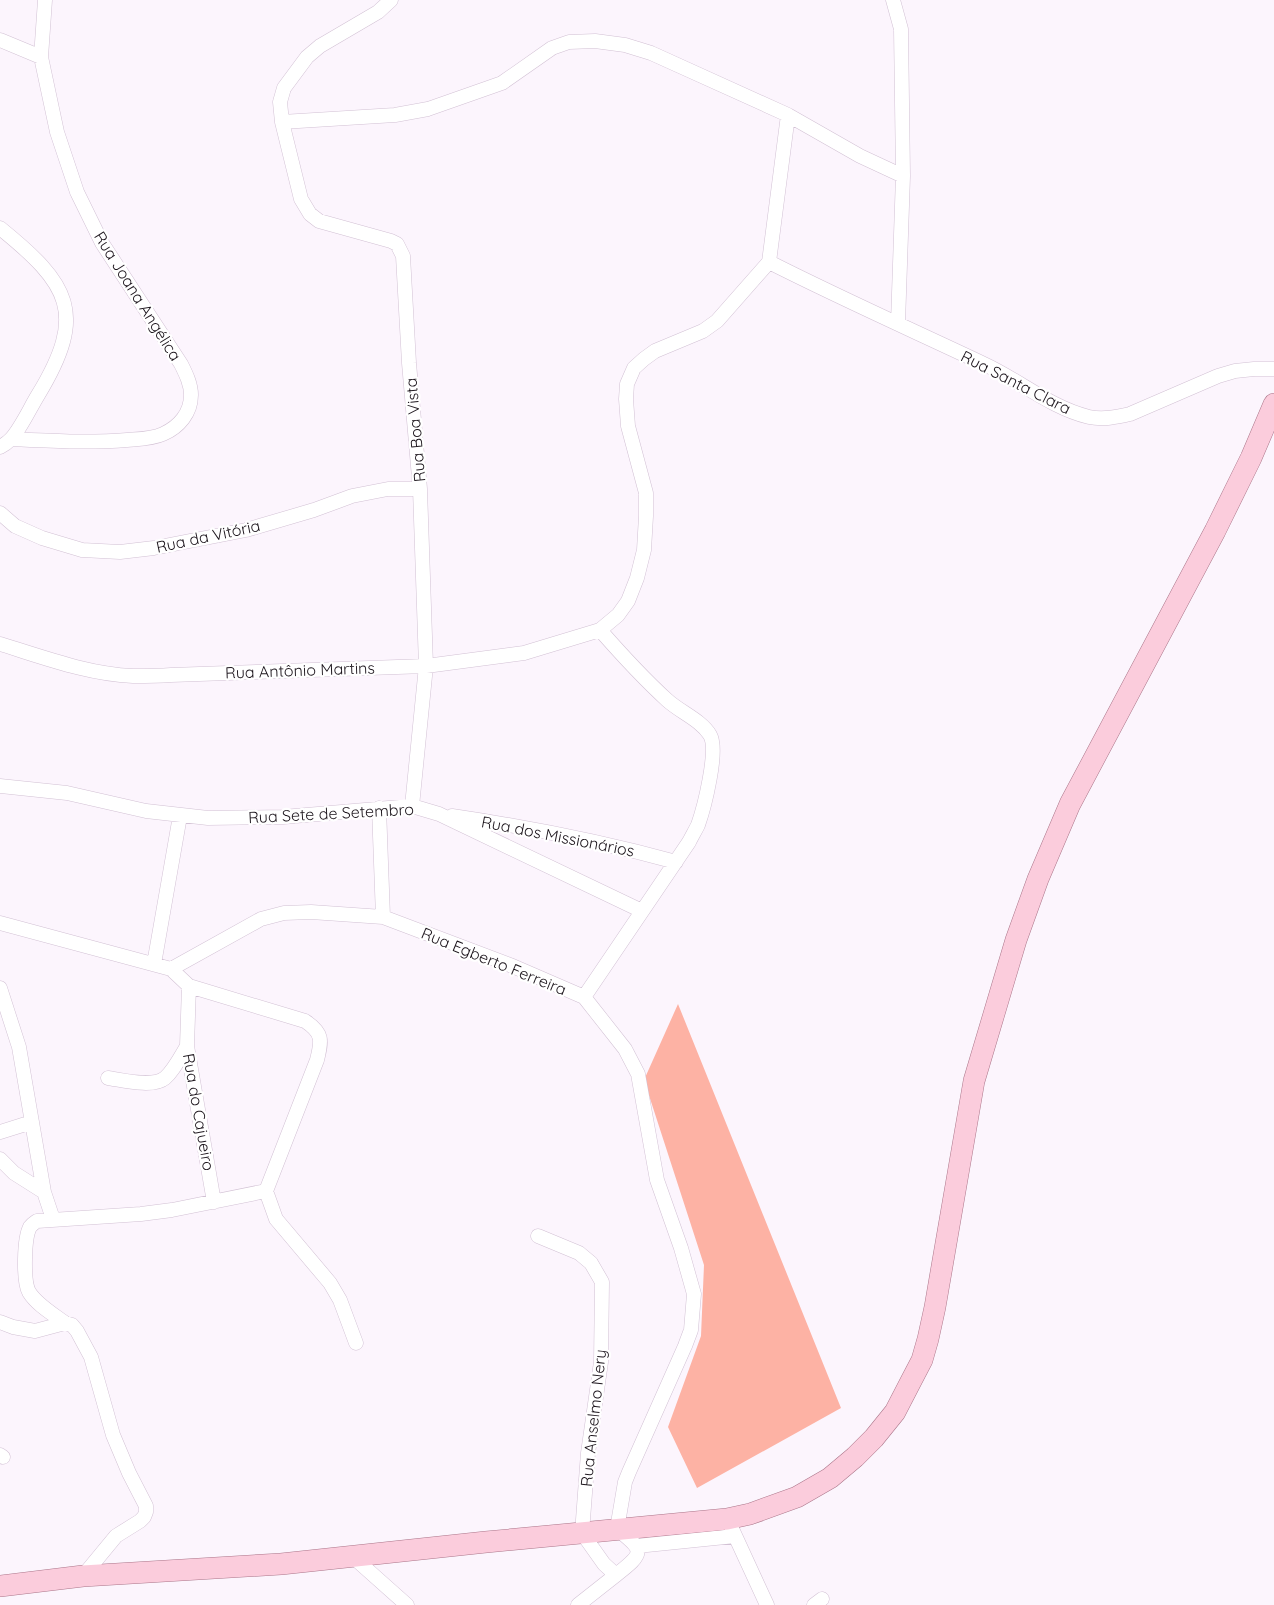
<svg xmlns="http://www.w3.org/2000/svg" width="1274" height="1605" viewBox="0 0 1274 1605" font-family="Quicksand,sans-serif">
<rect width="100%" height="100%" fill="#fcf5fd"/>
<path fill="#fdb2a4" d="M678,1004L841,1408L697,1488L668,1427L701,1336L704,1265L644,1080Z"/>
<g fill="none" stroke-linecap="round" stroke-linejoin="round">
<g stroke="#d2c1d4" stroke-width="15">
<path id="street" d="M391,0L378,12L320,46L307,57L284,88L280,102L282,122L301,199L310,214L319,221L391,241L397,244L403,256L409,363L420,489L426,666L412,806
M893,0L901,29L903,176L898,323
M0,40L41,57
M282,122L395,115L428,109L502,83L552,48L569,42L595,41L625,45L651,53L788,115L860,156L903,176
M0,228C69,284 88,313 38,395C30,408 21,428 11,439C8,442 4,445 0,447
M769,262C840,298 912,330 984,364C1019,380 1051,408 1089,417C1103,420 1117,417 1130,414L1218,376L1235,371L1254,369H1274
M769,262L788,115
M11,439C50,441 88,443 127,440C139,439 152,439 163,434C179,427 191,413 191,395C191,384 186,374 181,364L102,243L77,192L57,132L41,57L45,0
M0,513L15,526L42,538L82,550L120,552L154,548L246,530L314,510L352,496L388,489H420
M0,644C43,657 87,674 133,676C145,676 158,676 171,675L426,666L524,653L600,630L618,615L628,601L637,578L644,550L646,516V493L628,426L626,399L627,384L634,368L644,359L655,351L703,331L717,321L769,262
M0,786L67,793L146,811L208,818L283,817L412,806L439,814L642,911
M379,808L383,917
M452,816C527,827 603,842 676,862
M0,923L171,969L189,986L305,1021C323,1033 322,1040 317,1060L266,1191
M154,964L180,816
M171,969L261,919L284,913L311,912L383,917L510,965L584,997L625,1049L638,1074L657,1180L681,1248L694,1294L691,1330L685,1346L629,1472L625,1482L617,1529C645,1551 644,1553 616,1575
M189,986L187,1046L214,1202
M0,988L19,1047L44,1192L53,1219
M584,997L689,842C692,836 695,831 698,825C704,808 719,750 710,735C701,720 680,712 667,700C643,678 621,654 600,630
M108,1078C122,1080 153,1088 165,1078C174,1070 181,1056 187,1046
M0,1132L32,1122
M0,1159L14,1173L44,1192
M266,1191L276,1219L330,1283L340,1300L356,1343
M538,1236L579,1253L591,1263L602,1282L601,1362L588,1453L582,1533L604,1564L616,1575L578,1605
M0,1322L13,1327L35,1331L65,1323L72,1325L77,1331L91,1357L113,1435L129,1473L146,1506V1512L144,1517L140,1521L116,1536L83,1576
M65,1323C53,1314 37,1305 29,1292C23,1281 24,1238 30,1227C32,1224 34,1223 37,1221L141,1214L172,1210L266,1191
M0,1455L3,1457
M732,1529L767,1605
M637,1546L735,1536
M352,1556L407,1605
M814,1605L822,1599"/>
</g>
<g stroke="#ab768a" stroke-width="22">
<path id="primary" d="M0,1586L83,1576L281,1564L486,1542L727,1519L750,1514L797,1497L830,1478L855,1457L874,1438L895,1412L910,1383L922,1360L928,1339L935,1307L974,1081L1016,940L1038,879L1070,804L1215,531L1251,458L1274,404"/>
</g>
<use href="#street" stroke="#fff" stroke-width="14"/>
<use href="#primary" stroke="#fbccdc" stroke-width="21"/>
</g>
<g text-anchor="middle" stroke-width="4.5" stroke-linejoin="round" paint-order="stroke">
<g font-size="16" fill="#1b141b" stroke="#fff">
<text transform="translate(138 296) rotate(58)" y="6">Rua Joana Angélica</text>
<text transform="translate(1016 382) rotate(27)" y="6">Rua Santa Clara</text>
<text transform="translate(415 430) rotate(-95)" y="6">Rua Boa Vista</text>
<text transform="translate(208 536) rotate(-12)" y="6">Rua da Vitória</text>
<text transform="translate(300 670) rotate(-2)" y="6">Rua Antônio Martins</text>
<text transform="translate(331 813) rotate(-3)" y="6">Rua Sete de Setembro</text>
<text transform="translate(558 836) rotate(11)" y="6">Rua dos Missionários</text>
<text transform="translate(494 961) rotate(22)" y="6">Rua Egberto Ferreira</text>
<text transform="translate(199 1112) rotate(80)" y="6">Rua do Cajueiro</text>
<text transform="translate(593 1418) rotate(-84)" y="6">Rua Anselmo Nery</text>
</g>
</g>
</svg>
